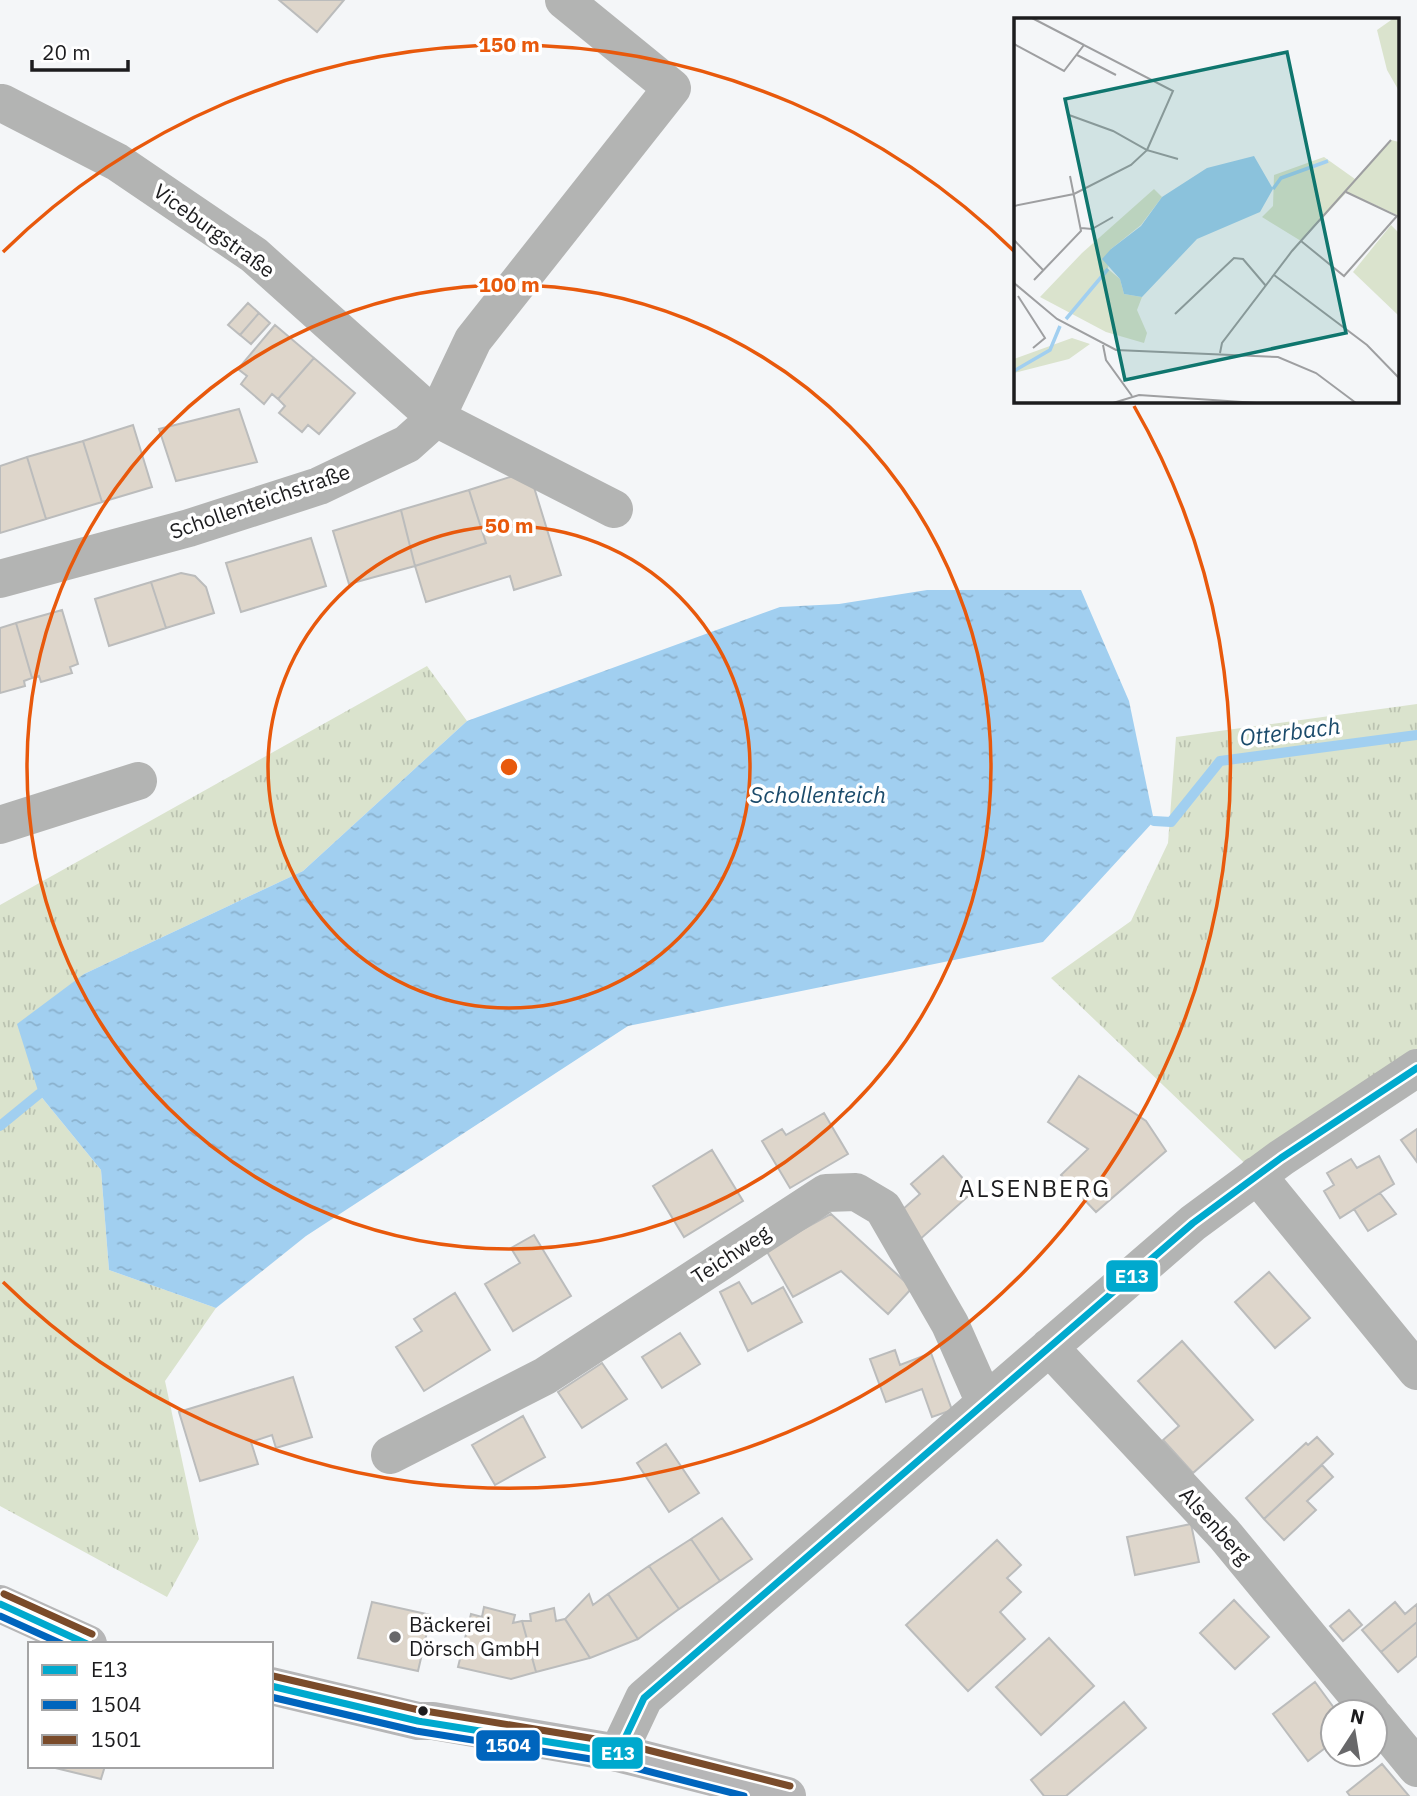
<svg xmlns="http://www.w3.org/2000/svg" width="1417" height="1796" viewBox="0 0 1417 1796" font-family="'IBM Plex Sans',sans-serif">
<defs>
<pattern id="grass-tufts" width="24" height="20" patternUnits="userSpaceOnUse" patternTransform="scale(1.75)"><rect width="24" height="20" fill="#dae3cd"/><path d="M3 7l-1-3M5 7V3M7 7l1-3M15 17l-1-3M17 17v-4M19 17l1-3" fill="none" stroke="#bac2b0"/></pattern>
<pattern id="water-ripples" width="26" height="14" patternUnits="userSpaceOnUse" patternTransform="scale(1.75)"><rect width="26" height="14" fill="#a1cff0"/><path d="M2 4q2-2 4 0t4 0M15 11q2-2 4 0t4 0" fill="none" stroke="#8ab1cd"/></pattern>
</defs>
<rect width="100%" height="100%" fill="#f4f6f8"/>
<path fill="url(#grass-tufts)" d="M427,666L467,721L303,871L84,974L39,1094L101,1170L109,1270L216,1308L165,1381L199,1539L167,1597L0,1506V905Z
M1417,704V1068L1257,1175L1051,978L1131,921L1168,843L1176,737Z"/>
<path fill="url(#water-ripples)" d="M927,590H1081L1129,701L1154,821L1043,942L628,1026L306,1236L216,1308L109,1270L101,1170L39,1094L17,1024L84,974L303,871L467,721L780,607L839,604Z"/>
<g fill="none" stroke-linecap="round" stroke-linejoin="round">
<path stroke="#a1cff0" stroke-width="10" d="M1154,821L1171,822L1220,761L1417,735
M0,1126L39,1094"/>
</g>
<path fill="#ded6cb" stroke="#bbbcbc" stroke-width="2" d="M279,0H344L317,32Z
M248,303L259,313L240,335L228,325Z
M259,313L270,323L251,344L240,335Z
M275,325L314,358L278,399L272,394L264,404L241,384L247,376L238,369Z
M314,358L355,393L319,434L308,425L302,432L279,413L285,406L278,399Z
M239,409L257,462L176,481L159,429Z
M133,425L152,487L102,502L83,441Z
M83,441L102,502L46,519L27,457Z
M27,457L46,519L0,533V466Z
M529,471L561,575L514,590L510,576L426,602L415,566L486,543L469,490Z
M469,490L486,543L415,566L401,510Z
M401,510L415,566L349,584L333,531Z
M311,538L326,586L241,612L226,563Z
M181,573L195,576L206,587L214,613L166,628L151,582Z
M151,582L166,628L109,646L95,599Z
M62,610L78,664L70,667L72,673L41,682L39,676L32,678L16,623Z
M16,623L32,678L24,681L25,686L0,693V628Z
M1079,1076L1146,1121L1166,1151L1096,1212L1061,1175L1088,1149L1048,1122Z
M824,1113L848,1154L790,1188L762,1141L782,1129L786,1135Z
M1417,1129V1162L1401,1140Z
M712,1150L743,1201L684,1237L653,1186Z
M943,1156L974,1191L917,1242L901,1211L920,1194L911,1184Z
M1379,1156L1394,1184L1340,1218L1324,1191L1334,1185L1327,1173L1351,1159L1357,1168Z
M1380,1193L1396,1214L1368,1231L1354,1209Z
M831,1214L912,1288L888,1314L841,1271L793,1297L766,1250Z
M534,1235L571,1296L513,1331L485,1284L520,1263L511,1248Z
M1269,1272L1310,1318L1275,1348L1235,1302Z
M739,1282L752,1304L783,1287L802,1322L748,1351L720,1292Z
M455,1293L490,1350L424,1391L396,1347L422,1331L414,1319Z
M680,1333L700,1364L662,1388L642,1357Z
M1182,1341L1253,1420L1193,1473L1163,1440L1179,1426L1138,1381Z
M895,1350L900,1365L931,1353L952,1410L932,1417L922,1389L886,1402L870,1359Z
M602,1363L627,1399L582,1428L558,1392Z
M293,1377L312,1437L276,1448L272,1435L251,1442L258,1464L200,1481L179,1412Z
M523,1416L545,1457L495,1485L472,1445Z
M1317,1437L1333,1454L1264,1519L1246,1498L1306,1443L1308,1445Z
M666,1444L699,1493L669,1512L637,1463Z
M1322,1465L1333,1477L1307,1501L1316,1510L1284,1540L1264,1519Z
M722,1518L752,1559L720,1581L691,1539Z
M1191,1524L1199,1562L1135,1575L1127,1537Z
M691,1539L720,1581L679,1609L649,1566Z
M997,1540L1021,1565L1007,1578L1021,1592L1000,1612L1025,1639L968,1691L906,1625Z
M649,1566L679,1609L638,1639L608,1594Z
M589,1594L593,1605L608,1594L638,1639L590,1658L565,1619Z
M1234,1600L1269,1637L1235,1669L1200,1633Z
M372,1602L431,1615L418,1671L358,1658Z
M1395,1602L1405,1614L1417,1604V1622L1381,1652L1362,1630Z
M484,1607L515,1615L513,1623L522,1621L536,1672L511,1679L458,1667L471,1614L482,1617Z
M554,1608L556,1621L565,1619L590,1658L536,1672L522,1621H531L530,1614Z
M1349,1610L1362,1625L1343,1641L1330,1626Z
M1417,1622V1656L1398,1672L1381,1652Z
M1049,1638L1094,1686L1041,1735L996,1687Z
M1315,1682L1337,1712H1333V1742L1308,1761L1273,1714Z
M1124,1702L1146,1728L1066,1796H1044L1031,1780Z
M1382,1764L1409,1796H1350L1347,1792Z
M47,1766H105L101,1779Z"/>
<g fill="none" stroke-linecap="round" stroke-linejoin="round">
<path stroke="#b3b4b3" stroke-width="38" d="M2,103L117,162L254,255L436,418L473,340L672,88L564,0
M0,579L189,528L319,486L407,444L436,418L614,509
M0,825L138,781
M1257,1175L1417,1371
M1049,1347L1224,1534L1371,1712
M390,1455L545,1376L826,1193L856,1192L883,1208L950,1324L985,1403
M1375,1717L1417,1768
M618,1753L644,1698L1193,1223L1281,1158L1417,1068"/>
<path stroke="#b6b6b7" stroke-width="38" d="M0,1604L88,1644
M271,1686L418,1721H433L618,1753L787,1796"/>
<g stroke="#fff" stroke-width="12">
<path id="bus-1" d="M0,1604L87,1644
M271,1686L418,1721L618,1753L644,1698L1193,1223L1281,1158L1417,1068"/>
</g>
<g stroke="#fff" stroke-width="12">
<path id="bus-2" d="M0,1616L62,1644
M271,1697L416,1731L616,1763L744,1796"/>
</g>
<g stroke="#fff" stroke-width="12">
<path id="bus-3" d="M4,1594L92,1634
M273,1676L419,1710L620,1743L790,1786"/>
</g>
<use href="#bus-1" stroke="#00a9ce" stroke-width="7"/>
<use href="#bus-2" stroke="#0065bd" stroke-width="7"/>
<use href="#bus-3" stroke="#7a4b2a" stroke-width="7"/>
</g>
<g fill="none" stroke="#e8590c" stroke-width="3.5">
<circle cx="509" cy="767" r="241"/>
<circle cx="509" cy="767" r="482"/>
<path d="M3 252A722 722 0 0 1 1015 252M1134 406A722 722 0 0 1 3 1282"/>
</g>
<circle fill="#68686a" stroke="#fff" stroke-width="2.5" cx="395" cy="1637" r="7"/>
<circle fill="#1c1c1e" stroke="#fff" stroke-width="2.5" cx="423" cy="1711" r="6"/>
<g text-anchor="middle" stroke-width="7" stroke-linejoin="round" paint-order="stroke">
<g font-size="21" fill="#1c1c1e" stroke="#fff">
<text transform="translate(214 231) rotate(36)" y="7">Viceburgstraße</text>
<text transform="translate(260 502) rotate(-19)" y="7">Schollenteichstraße</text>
<text transform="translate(731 1255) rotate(-33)" y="7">Teichweg</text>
<text transform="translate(1215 1526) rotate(48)" y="7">Alsenberg</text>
</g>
<g font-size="21" fill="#1c1c1e" stroke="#fff" text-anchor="start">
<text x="409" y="1632">Bäckerei<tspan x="409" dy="24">Dörsch GmbH</tspan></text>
</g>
<g font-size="23" font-style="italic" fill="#1b4b6b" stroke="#fff">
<text transform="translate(1290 732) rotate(-7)" y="8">Otterbach</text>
<text x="818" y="803">Schollenteich</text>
</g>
<g font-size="24" letter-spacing="2" fill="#1c1c1e" stroke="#fff">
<text x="1035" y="1197">ALSENBERG</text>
</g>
</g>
<g transform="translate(1014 18)">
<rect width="385" height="385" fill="#f4f6f8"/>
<path d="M377,122L385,124V198L333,174L287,223L248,199L259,188L260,157L310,139L341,161ZM140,171L148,179L127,207L97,231L94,251L106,261L110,276L128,279L123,292L133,315L130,325L92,314L26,279L68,235Z" fill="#dae3cd"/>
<path d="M380,0H385V73L373,52L363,12ZM58,320L76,326L55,341L0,355V341Z" fill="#dae3cd"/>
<path d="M377,207L385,215V298L339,254Z" fill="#dae3cd"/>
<path d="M240,138L259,171L246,194L183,221L128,279L110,276L106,261L88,241L97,231L127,208L148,179L193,150Z" fill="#a1cff0"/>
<path fill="none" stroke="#a1cff0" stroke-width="3.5" d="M259,171L267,160L314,143M52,301L94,251M0,353L36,332L46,308"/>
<path fill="none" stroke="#9e9fa1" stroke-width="2" d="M18,0L70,27M0,26L50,53L70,27L159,73L133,132L99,113L55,97M63,37L102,57M0,188L60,176L117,147L133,132L164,141M67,210L78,211L99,199M0,222L29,252M287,223L330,258L383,198L332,174M260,257L353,327L385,360M20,262L67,213L56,158M0,265L43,301L102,332L264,339L302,355L342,385M4,278L31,320L19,330M161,296L220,240L229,241L252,268M89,327L92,342L118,378M206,335L208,325L278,233L377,122M99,385L125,377L243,385"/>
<path fill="#0f766e" fill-opacity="0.15" stroke="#0f766e" stroke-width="3.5" d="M273,34L332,315L111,362L51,81Z"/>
<rect width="385" height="385" fill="none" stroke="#1c1c1e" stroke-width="3.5"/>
</g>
<circle cx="509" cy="767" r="10" fill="#e8590c" stroke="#fff" stroke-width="3.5"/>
<g font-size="21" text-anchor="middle" font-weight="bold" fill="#e8590c" stroke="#fff" stroke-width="7" stroke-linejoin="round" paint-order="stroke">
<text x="509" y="52">150 m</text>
<text x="509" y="292">100 m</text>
<text x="509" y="533">50 m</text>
</g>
<g stroke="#fff" stroke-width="2.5">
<rect x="1105" y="1259" width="54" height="34" rx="7" fill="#00a9ce"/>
<rect x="475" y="1729" width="66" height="33" rx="7" fill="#0065bd"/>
<rect x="591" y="1736" width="53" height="34" rx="7" fill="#00a9ce"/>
</g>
<g font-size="19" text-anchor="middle" font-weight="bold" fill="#fff">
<text x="1132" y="1283">E13</text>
<text x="508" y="1752">1504</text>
<text x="618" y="1760">E13</text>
</g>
<rect x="28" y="1642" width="245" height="126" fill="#ffffff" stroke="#a4a4a5" stroke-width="2"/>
<rect x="42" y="1665" width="35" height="10" fill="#00a9ce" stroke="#a4a4a5" stroke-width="2"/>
<text x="91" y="1677" font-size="21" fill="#1c1c1e">E13</text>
<rect x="42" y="1700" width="35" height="10" fill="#0065bd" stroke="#a4a4a5" stroke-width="2"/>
<text x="91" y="1712" font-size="21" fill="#1c1c1e">1504</text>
<rect x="42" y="1735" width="35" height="10" fill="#7a4b2a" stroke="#a4a4a5" stroke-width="2"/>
<text x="91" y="1747" font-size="21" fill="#1c1c1e">1501</text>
<g transform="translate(1354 1733) rotate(12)"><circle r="33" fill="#ffffff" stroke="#a4a4a5" stroke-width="2"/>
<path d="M0-5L12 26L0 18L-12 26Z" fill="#68686a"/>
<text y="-10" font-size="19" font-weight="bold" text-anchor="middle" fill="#1c1c1e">N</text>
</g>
<path d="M32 60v10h96v-10" fill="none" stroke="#1c1c1e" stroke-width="3.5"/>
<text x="42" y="60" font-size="21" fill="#1c1c1e" stroke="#ffffff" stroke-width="5" paint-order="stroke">20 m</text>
</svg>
